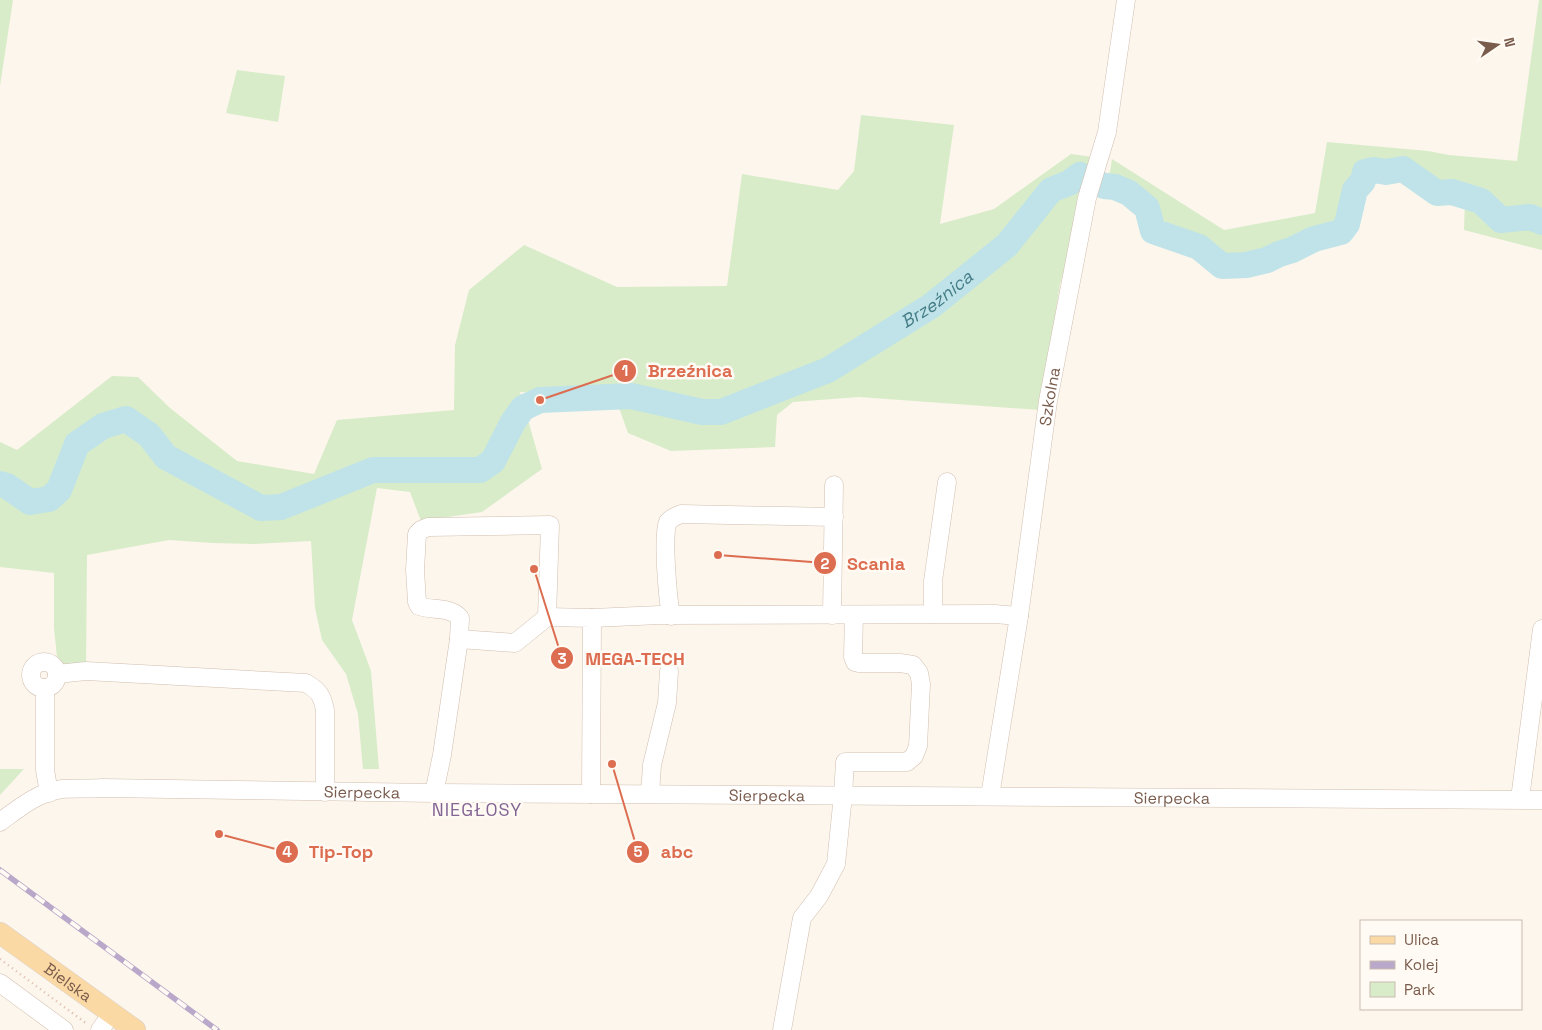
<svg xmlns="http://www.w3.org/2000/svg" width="1542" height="1030" viewBox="0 0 1542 1030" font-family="'Space Grotesk',sans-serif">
<rect width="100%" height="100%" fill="#fdf6ec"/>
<path fill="#d8ecc9" d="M0,0H13L0,86Z
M1539,0H1542V219L1529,214L1502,217L1482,198L1446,189L1439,191L1403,167L1383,169L1374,166L1361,171L1360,180L1351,188L1343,226L1334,232L1314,234L1286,249L1277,248L1266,258L1253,261L1224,263L1191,238L1169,235L1155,226V211C1136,188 1135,181 1103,180V176L1110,172L1112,159L1224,230L1315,213L1327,142L1428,151L1449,155L1517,161Z
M237,70L285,76L278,122L226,113Z
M861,115L954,125L940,224L994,209L1071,154L1093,157L1088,177L1079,192L1068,259L1060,284L1040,410L859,397L793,402L777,415L775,447L671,451L628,433L611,385L579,395L520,392L542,469L482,512L421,521L410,492L377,488L352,620L371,671L379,769H363L358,714L346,674L322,640L315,608L311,541L254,544L213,543L169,540L87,555L86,668L58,667L54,628V573L0,567V442L17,450L112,376L138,377L170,408L237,461L314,474L337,420L454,410L455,345L469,290L524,245L617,287L727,286L742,174L838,190L854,171Z
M1465,199L1480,203L1499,223L1528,219L1542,226V250L1464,230Z
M0,769H24L0,795Z"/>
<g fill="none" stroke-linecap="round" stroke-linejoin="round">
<path stroke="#bfe3e8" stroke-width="26" id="s1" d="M0,484L7,486L30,502L49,499L59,490L77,444L103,426L126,419L149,435L166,457L261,508L281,507L373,470H480L493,461L513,422L523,408L540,400L631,396L702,412H721L828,370L931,306L1007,245L1051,190L1069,183L1080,175L1104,186L1115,187L1129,193L1147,208L1153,231L1199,247L1222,266L1246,265L1267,260L1279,254L1292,250L1314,239L1341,232L1347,224L1355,190L1363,181L1365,172L1374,170L1386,172L1403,169L1437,193L1452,192L1481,201L1501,220L1530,217L1542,222"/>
<g stroke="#d1beb0" stroke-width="19">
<g id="minor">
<path d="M933,614V581L947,482"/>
<path d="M832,615L834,485"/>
<path d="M671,616C668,599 662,536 668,522C671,518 676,516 681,514L834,517"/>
<path d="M592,618L660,615L995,614L1019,616"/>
<path d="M459,639L460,618C450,606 432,611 419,606L417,602L415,570L417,534L421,530L428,527L550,525L547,617"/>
<circle cx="44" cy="675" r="13"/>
<path d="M57,674L86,671L306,683C319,691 322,695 325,710V792"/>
<path d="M45,688V770L49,793"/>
<path d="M434,793L442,755L459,639L515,643L547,617L592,618L591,794"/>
<path d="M650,794L652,765L667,703L669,671"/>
<path id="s2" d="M990,796L1019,616L1048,401L1087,198L1107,132L1126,0"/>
<path d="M1520,799L1542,629"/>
<path id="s3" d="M0,822C19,808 38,792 62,789C75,788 89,789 102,788L434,793L1542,800"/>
<path d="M0,983L64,1030"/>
<path d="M100,1030L112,1013"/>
<path d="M782,1030L802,918L819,896L836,864L843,795L845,762H907L914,756L918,746L921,684L919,673L913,665L900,663H859L855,662L853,657L854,615"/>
</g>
</g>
<g stroke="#dad1cd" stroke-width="22">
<g id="major">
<path id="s4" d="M0,933L135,1030"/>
</g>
</g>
<path stroke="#d9b8a5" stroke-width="2.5" stroke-dasharray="1 4" stroke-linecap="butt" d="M0,959L87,1024"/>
<use href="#minor" stroke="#fff" stroke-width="18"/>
<use href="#major" stroke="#fbd9a5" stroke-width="21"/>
<g stroke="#b9a8c9" stroke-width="5.5">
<path id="rail" d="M0,870L217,1030"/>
</g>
<use href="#rail" stroke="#fffaf3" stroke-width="4" stroke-dasharray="11" stroke-linecap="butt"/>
</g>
<g text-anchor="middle" stroke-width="5" stroke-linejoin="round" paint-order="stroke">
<g font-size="16" fill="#7a5c4d" stroke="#fffaf3">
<text dy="6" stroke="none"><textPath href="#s2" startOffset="404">Szkolna</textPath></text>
<text dy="6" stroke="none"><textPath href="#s3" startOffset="371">Sierpecka</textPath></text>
<text dy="6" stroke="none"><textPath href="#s3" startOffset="776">Sierpecka</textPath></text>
<text dy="6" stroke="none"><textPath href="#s3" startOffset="1181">Sierpecka</textPath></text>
<text dy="6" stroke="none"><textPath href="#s4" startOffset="84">Bielska</textPath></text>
</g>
<g font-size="18" font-style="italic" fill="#437c86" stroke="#fffaf3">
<text dy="6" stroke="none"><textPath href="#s1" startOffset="1086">Brzeźnica</textPath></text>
</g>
<g font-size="18" letter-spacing="1" fill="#846695" stroke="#fffaf3">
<text x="477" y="816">NIEGŁOSY</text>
</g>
</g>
<path fill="none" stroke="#dc6d51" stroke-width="2" d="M540 400L625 371M718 555L825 563M534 569L562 658M219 834L287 852M612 764L638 852"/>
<g fill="#dc6d51" stroke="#fffaf3" stroke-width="2">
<circle cx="540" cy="400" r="5"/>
<circle cx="718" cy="555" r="5"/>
<circle cx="534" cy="569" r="5"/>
<circle cx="219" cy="834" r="5"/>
<circle cx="612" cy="764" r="5"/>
<circle cx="625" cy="371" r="12"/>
<circle cx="825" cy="563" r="12"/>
<circle cx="562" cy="658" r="12"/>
<circle cx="287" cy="852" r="12"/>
<circle cx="638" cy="852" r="12"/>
</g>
<g font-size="15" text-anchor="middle" font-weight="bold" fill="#fff">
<text x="625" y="376">1</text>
<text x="825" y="569">2</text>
<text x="562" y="664">3</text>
<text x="287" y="857">4</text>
<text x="638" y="857">5</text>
</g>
<g font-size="18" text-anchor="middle" font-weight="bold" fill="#dc6d51" stroke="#fffaf3" stroke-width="5" stroke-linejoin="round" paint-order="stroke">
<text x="690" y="377">Brzeźnica</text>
<text x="876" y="570">Scania</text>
<text x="635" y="665">MEGA-TECH</text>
<text x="341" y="858">Tip-Top</text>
<text x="677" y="858">abc</text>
</g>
<rect x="1360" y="920" width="162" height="90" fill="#fffaf3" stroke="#cabbb1"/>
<rect x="1370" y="936" width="25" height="8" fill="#fbd9a5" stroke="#cabbb1"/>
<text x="1404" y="945" font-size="15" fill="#7a5c4d">Ulica</text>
<rect x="1370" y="961" width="25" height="8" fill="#b9a8c9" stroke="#cabbb1"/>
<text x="1404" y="970" font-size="15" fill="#7a5c4d">Kolej</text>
<rect x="1370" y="982" width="25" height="15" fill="#d8ecc9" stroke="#cabbb1"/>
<text x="1404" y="995" font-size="15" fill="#7a5c4d">Park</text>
<g transform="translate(1497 45) rotate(77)" stroke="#fffaf3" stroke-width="4" paint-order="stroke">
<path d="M0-4L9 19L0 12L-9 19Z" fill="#7a5c4d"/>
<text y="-8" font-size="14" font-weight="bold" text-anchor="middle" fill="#7a5c4d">N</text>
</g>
</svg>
